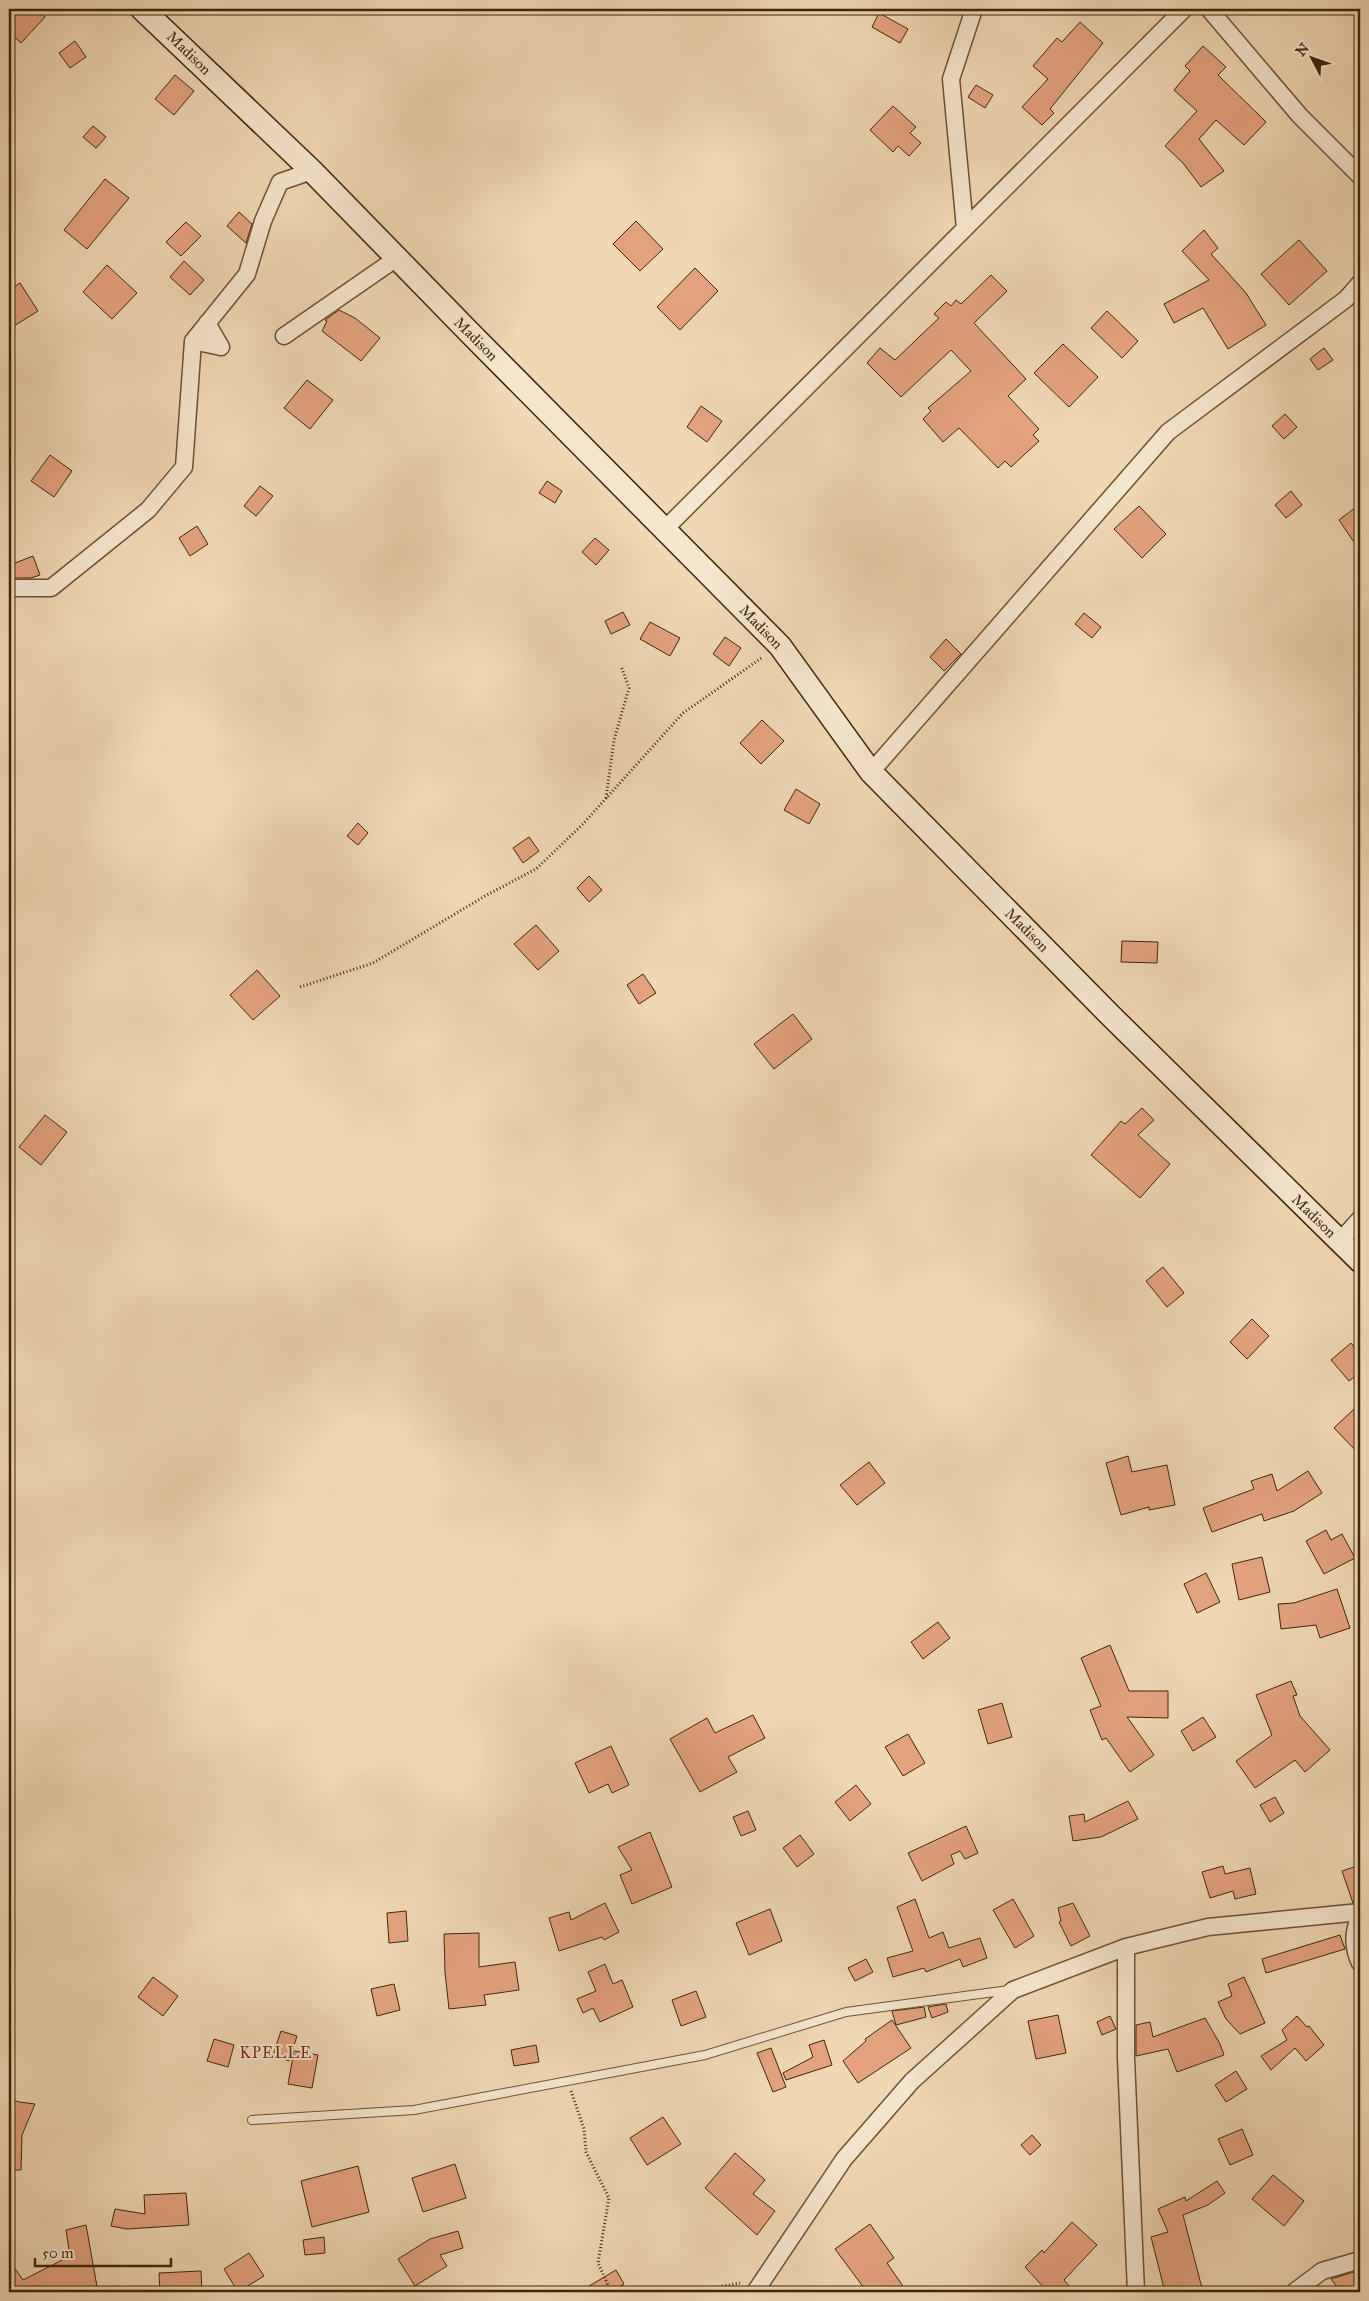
<svg xmlns="http://www.w3.org/2000/svg" width="1369" height="2301" viewBox="0 0 1369 2301" font-family="'IM FELL Great Primer',serif">
<rect width="100%" height="100%" fill="#f0d8b5"/>
<filter id="stains"><feTurbulence type="fractalNoise" baseFrequency=".004" numOctaves="4"/><feColorMatrix values="0 0 0 0 .2 0 0 0 0 .09 0 0 0 0 .02 0 0 0 .5 -.17"/></filter>
<radialGradient id="worn" r=".72"><stop offset=".6" stop-color="#630" stop-opacity="0"/><stop offset="1" stop-color="#630" stop-opacity=".3"/></radialGradient>
<path fill="#e5a27f" stroke="#3c270a" d="M13,9H36L45,17L21,43L9,32V13Z
M879,13L908,29L900,43L872,27Z
M1080,22L1103,43L1050,109L1054,113L1042,125L1022,107L1048,79L1033,66L1057,38L1062,42Z
M75,41L86,57L70,68L59,53Z
M1203,46L1226,67L1218,75L1266,122L1244,145L1216,120L1199,139L1224,171L1201,187L1183,163L1165,146L1197,111L1174,90L1190,71L1185,66Z
M175,75L194,91L174,115L155,99Z
M976,85L993,95L985,108L968,97Z
M893,106L916,127L910,133L921,143L909,156L898,146L893,152L870,130Z
M93,126L106,137L96,148L83,137Z
M105,179L129,198L87,249L64,230Z
M239,212L252,224L246,243L227,226Z
M636,221L663,249L640,271L613,244Z
M186,222L201,236L181,256L166,242Z
M1204,230L1218,248L1211,254L1246,293L1266,325L1228,349L1203,308L1174,323L1164,304L1209,280L1182,251Z
M1299,240L1327,271L1289,305L1261,274Z
M184,261L204,280L190,295L170,277Z
M107,265L137,293L112,319L83,292Z
M695,268L718,291L680,330L657,307Z
M991,275L1007,291L974,323L1026,379L1008,396L1039,429L1033,435L1039,441L1011,467L1005,461L998,468L959,428L943,442L923,419L931,411L928,408L971,371L951,350L901,397L867,363L880,348L895,360L939,318L934,314L946,302L951,306L956,300L961,304Z
M20,283L38,311L9,329V290Z
M339,310L355,318L380,338L361,361L322,331L327,321L325,320Z
M1107,311L1138,341L1122,358L1091,328Z
M1063,344L1098,377L1069,407L1034,373Z
M1324,348L1333,360L1318,370L1310,359Z
M307,380L333,400L310,429L284,408Z
M701,406L722,421L707,442L687,427Z
M1285,414L1297,427L1284,439L1272,426Z
M50,455L72,471L54,497L31,481Z
M547,481L562,491L555,503L539,493Z
M260,486L273,496L256,516L244,506Z
M1291,491L1302,505L1286,518L1275,505Z
M1360,504V551L1339,520Z
M1139,506L1166,534L1142,558L1114,529Z
M197,526L208,544L190,556L179,538Z
M595,538L609,550L596,565L582,552Z
M33,556L40,575L31,578H14L10,565Z
M623,612L630,625L611,634L605,621Z
M1084,613L1101,627L1092,638L1075,624Z
M650,622L680,638L670,656L640,639Z
M725,637L741,648L729,666L713,654Z
M946,639L961,654L944,671L930,657Z
M762,720L784,741L761,764L740,743Z
M796,789L820,804L809,824L784,810Z
M358,823L368,833L358,845L347,836Z
M529,837L539,851L523,863L513,848Z
M589,876L602,890L589,902L577,888Z
M536,925L559,951L538,970L514,944Z
M1122,941L1158,942L1157,963L1121,962Z
M257,970L280,996L253,1020L230,995Z
M643,974L656,993L639,1004L627,985Z
M793,1014L812,1039L774,1069L754,1044Z
M1142,1108L1154,1120L1138,1135L1170,1164L1140,1198L1091,1155L1121,1121L1125,1124Z
M45,1115L67,1132L41,1165L19,1147Z
M1163,1267L1184,1293L1167,1307L1146,1281Z
M1252,1319L1269,1336L1247,1359L1230,1342Z
M1351,1343L1360,1355V1372L1349,1381L1331,1360Z
M1354,1409L1360,1416V1455L1334,1428Z
M1128,1456L1132,1472L1167,1465L1175,1505L1149,1510V1507L1121,1515L1106,1463Z
M869,1462L885,1483L857,1505L840,1485Z
M1308,1471L1322,1493L1294,1511L1264,1521L1262,1514L1212,1532L1203,1508L1254,1489L1251,1481L1272,1474L1277,1491Z
M1326,1530L1331,1540L1342,1534L1355,1558L1324,1574L1306,1541Z
M1262,1557L1270,1592L1239,1600L1232,1564Z
M1206,1573L1220,1602L1197,1613L1184,1584Z
M1337,1589L1350,1628L1320,1638L1316,1625L1281,1629L1278,1604L1294,1603Z
M938,1622L950,1638L923,1659L911,1642Z
M1110,1645L1129,1691H1168V1718L1127,1717L1154,1755L1130,1772L1106,1738L1102,1740L1090,1710L1101,1706L1081,1658Z
M1291,1681L1297,1695L1293,1696L1300,1716L1330,1750L1305,1772L1295,1760L1255,1788L1236,1761L1272,1735L1256,1695Z
M1002,1703L1012,1737L988,1744L978,1710Z
M753,1715L765,1738L728,1757L737,1772L700,1792L670,1739L707,1718L715,1733Z
M1203,1717L1216,1737L1193,1751L1181,1731Z
M908,1734L925,1763L903,1776L885,1747Z
M611,1746L629,1785L612,1793L608,1784L589,1793L575,1763Z
M856,1785L871,1804L850,1821L835,1802Z
M1275,1797L1284,1813L1270,1822L1260,1805Z
M1128,1801L1138,1819L1101,1837L1073,1841L1069,1816L1084,1814L1085,1822Z
M748,1811L756,1830L741,1836L733,1817Z
M966,1826L978,1853L965,1859L960,1851L951,1855L954,1864L922,1881L908,1853Z
M650,1832L672,1887L632,1904L620,1875L632,1870L618,1847Z
M800,1835L814,1854L797,1867L783,1848Z
M1360,1865V1902L1353,1903L1342,1871Z
M1223,1866L1225,1874L1250,1868L1256,1894L1235,1899L1233,1891L1210,1898L1202,1872Z
M915,1899L929,1938L943,1932L949,1948L980,1938L987,1958L963,1967L960,1959L926,1972L924,1968L893,1977L887,1958L913,1951L897,1907Z
M1013,1899L1034,1936L1015,1948L993,1910Z
M605,1903L619,1932L604,1940L602,1937L559,1951L549,1918L569,1912L571,1920Z
M1073,1903L1090,1936L1071,1946L1059,1922L1061,1921L1058,1908Z
M770,1909L782,1941L749,1955L736,1923Z
M406,1911L408,1941L389,1943L387,1913Z
M479,1933V1967L515,1962L519,1990L484,1995L486,2005L449,2009L445,1972L444,1934Z
M1340,1935L1345,1949L1266,1973L1262,1959Z
M866,1959L873,1972L855,1981L848,1968Z
M605,1964L613,1984L622,1980L633,2007L600,2022L593,2008L583,2013L577,1999L596,1991L588,1972Z
M153,1977L178,1996L163,2016L138,1997Z
M1244,1977L1265,2023L1240,2034L1226,2019L1218,2002L1232,1996L1228,1984Z
M394,1984L400,2010L377,2016L371,1989Z
M696,1991L706,2017L681,2026L672,2000Z
M946,2004L948,2012L932,2018L928,2007Z
M924,2007L926,2017L896,2025L892,2011Z
M1058,2015L1066,2053L1036,2059L1028,2021Z
M1110,2016L1116,2029L1102,2035L1097,2022Z
M1297,2016L1307,2027L1309,2026L1324,2045L1306,2061L1295,2048L1271,2070L1261,2056L1287,2040L1282,2030Z
M1205,2018L1220,2044L1224,2055L1177,2072L1168,2049L1136,2056V2025L1150,2022L1153,2037Z
M892,2020L911,2048L858,2083L843,2061L866,2041L865,2039Z
M281,2031L297,2036L289,2061L273,2055Z
M214,2039L234,2045L228,2067L207,2061Z
M824,2040L832,2065L786,2080L783,2073L813,2057L809,2045Z
M536,2045L539,2062L514,2066L511,2050Z
M771,2048L786,2087L773,2092L757,2053Z
M294,2051L318,2055L312,2088L288,2084Z
M1236,2071L1247,2089L1226,2102L1215,2085Z
M9,2098L19,2102L35,2104L22,2135L21,2170H9Z
M663,2117L681,2144L647,2165L630,2138Z
M1242,2129L1253,2155L1230,2165L1218,2139Z
M1032,2135L1041,2145L1030,2155L1021,2145Z
M735,2153L765,2180L753,2194L775,2211L757,2235L705,2188Z
M455,2164L466,2198L423,2212L412,2178Z
M358,2166L369,2212L312,2227L301,2181Z
M1273,2175L1304,2201L1284,2226L1252,2199Z
M1217,2181L1225,2193L1208,2205L1183,2215L1203,2292H1165L1151,2237L1168,2232L1158,2209L1185,2197L1186,2201Z
M186,2193L189,2225L127,2229L111,2226L115,2209L145,2214L144,2195Z
M1072,2222L1097,2245L1064,2280L1074,2292H1048L1025,2267L1042,2250L1044,2253Z
M870,2224L894,2258L887,2263L907,2292H867L835,2249Z
M86,2225L98,2292H9V2260L23,2280L70,2256L66,2230Z
M458,2231L463,2248L440,2255L447,2266L415,2286L398,2259L430,2239Z
M324,2237L325,2253L305,2255L303,2240Z
M249,2253L264,2276L238,2292L224,2269Z
M616,2270L624,2284L611,2292H579Z
M1360,2270V2292H1341L1331,2279Z
M201,2271L202,2292H160L159,2273Z"/>
<g fill="none" stroke-linecap="round" stroke-linejoin="round">
<g stroke="#695335" stroke-width="10">
<path id="lane" d="M252,2120L414,2110L705,2055L846,2012L1009,1990"/>
</g>
<g stroke="#695335" stroke-width="19">
<path id="street" d="M1209,9L1300,116L1360,176
M965,228L951,79L974,9
M284,336L397,258
M193,341L221,347L207,323
M665,529L1184,9
M9,588H51L148,510L184,467L193,341L247,274L263,221L280,182L312,171
M871,772L1168,432L1346,299L1360,283
M1340,1241L1360,1219
M1360,1915C1353,1932 1352,1946 1360,1963
M1126,1947V2058L1136,2292
M755,2292L844,2159L912,2081L1013,1990L1126,1947L1208,1927L1360,1912
M1294,2292L1322,2271L1360,2260"/>
</g>
<g stroke="#3c270a" stroke-width="25">
<path id="secondary" d="M142,9L312,171L471,334L780,646L871,772L1109,1014L1360,1261"/>
</g>
<path stroke="#3c270a" stroke-width="3" stroke-dasharray="1 2.5" stroke-linecap="butt" d="M606,798L614,740L629,688L621,666
M300,987L373,963L485,896L536,869L582,825L683,713L763,657
M571,2091L584,2129L586,2152L609,2198L598,2263L608,2285L607,2292
M691,2292L740,2283"/>
<use href="#lane" stroke="#f5e6cf" stroke-width="8"/>
<use href="#street" stroke="#f5e6cf" stroke-width="16"/>
<use href="#secondary" stroke="#f5e6cf" stroke-width="22"/>
</g>
<g text-anchor="middle" stroke-width="4" stroke-linejoin="round" paint-order="stroke">
<g font-size="15" fill="#3c270a" stroke="#f5e6cf">
<text transform="translate(189 53) rotate(44)" y="5">Madison</text>
<text transform="translate(476 339) rotate(45)" y="5">Madison</text>
<text transform="translate(761 627) rotate(46)" y="5">Madison</text>
<text transform="translate(1027 930) rotate(45)" y="5">Madison</text>
<text transform="translate(1314 1216) rotate(44)" y="5">Madison</text>
</g>
<g font-size="16" letter-spacing="1" fill="#7a1f14" stroke="#f5e6cf">
<text x="276" y="2058">KPELLE</text>
</g>
</g>
<rect width="1369" height="2301" fill="none" stroke="#f0d8b5" stroke-width="30"/>
<rect x="10" y="10" width="1349" height="2281" fill="none" stroke="#3c270a" stroke-width="2.5"/>
<rect x="15" y="15" width="1339" height="2271" fill="none" stroke="#3c270a"/>
<g transform="translate(1312 58) rotate(311)" stroke="#f5e6cf" stroke-width="4" paint-order="stroke">
<path d="M0-4L9 19L0 12L-9 19Z" fill="#3c270a"/>
<text y="-8" font-size="14" font-weight="bold" text-anchor="middle" fill="#3c270a">N</text>
</g>
<path d="M35 2258v8h136v-8" fill="none" stroke="#3c270a" stroke-width="2.5"/>
<text x="42" y="2258" font-size="15" fill="#3c270a" stroke="#f5e6cf" stroke-width="4" paint-order="stroke">50 m</text>
<rect width="100%" height="100%" filter="url(#stains)"/>
<rect width="100%" height="100%" fill="url(#worn)"/>
</svg>
